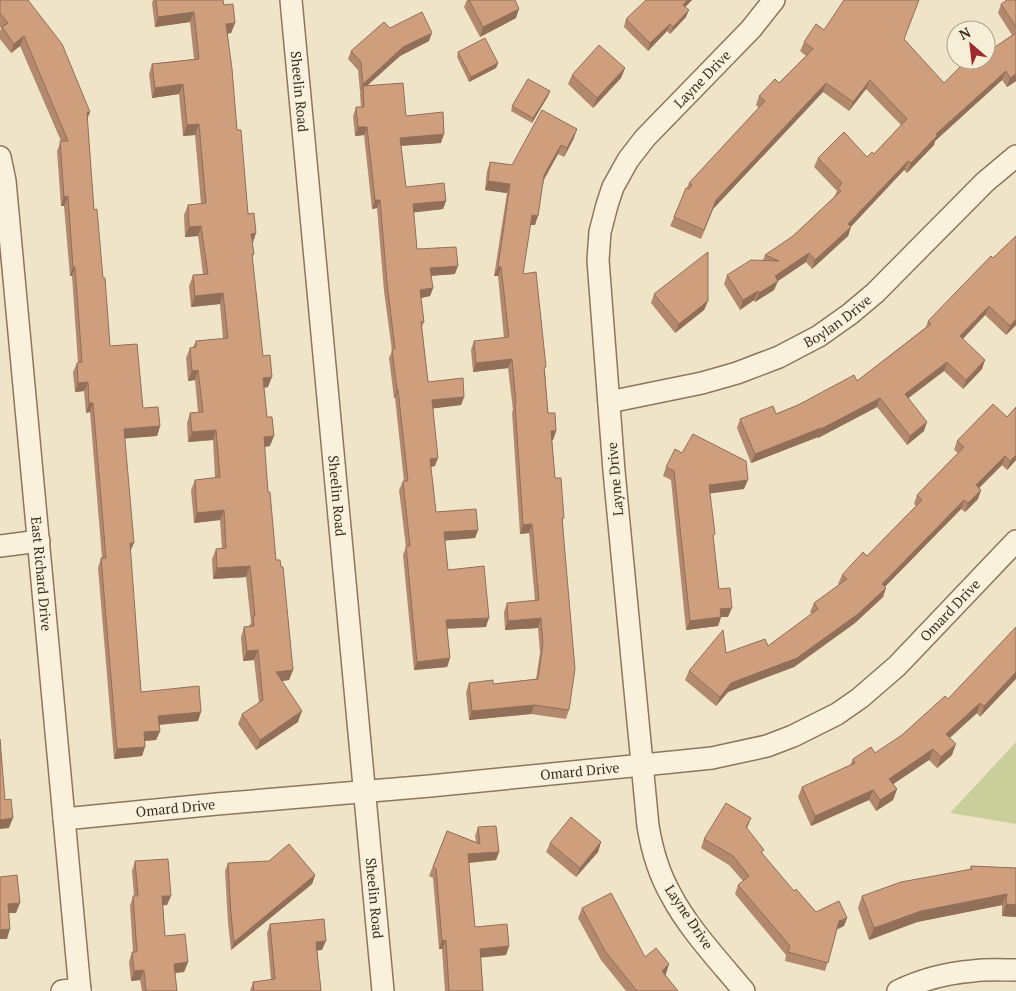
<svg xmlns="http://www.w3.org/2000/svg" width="1016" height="991" viewBox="0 0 1016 991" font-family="'PT Serif',serif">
<rect width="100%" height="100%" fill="#f0e4c8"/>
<path fill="#c9cf9b" d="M1016,742V824L950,813Z"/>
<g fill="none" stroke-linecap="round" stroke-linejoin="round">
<g stroke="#8d765c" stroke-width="24">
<g id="street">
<path id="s1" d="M291,0L383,991"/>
<path id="s2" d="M0,157L5,181L80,991"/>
<path id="s3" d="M609,402L702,383L737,373L779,357L819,336L850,314L875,293L985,182L1016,156"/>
<path d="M0,546L39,541"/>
<path id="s4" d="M64,819L217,804L430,786L673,762L712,758L767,746L793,736L837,714L860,698L897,666L1016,541"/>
<path d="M62,991L80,989"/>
<path id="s5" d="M744,991C720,962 688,928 671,895C659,874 652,850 648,826L614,471L598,260L600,232L607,205L613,187L628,160L645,138L751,29L774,0"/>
<path d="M898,991C921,980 947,973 973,971C987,969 1002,970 1016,970"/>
</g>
</g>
<use href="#street" stroke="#faf1dc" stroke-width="21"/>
</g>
<path fill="#b2896c" d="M0,0L90,112L87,120L94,210L103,278L110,346L143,408L160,426L157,436L124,438L130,552L141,692L198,721L159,725L160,731L156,740L145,741L142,756L114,759L98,568L101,558H102L90,412L86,413L84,391L75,392L73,372L77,363H78L72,276H70L64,206H61L57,151L61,141L20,46L11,53L0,39V32L1,28L0,27Z
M153,0H223L224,5L235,23L231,33L227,34L237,130L254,254L252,258L263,356L268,387L264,388L270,446L264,447L268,492L276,560L293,670L289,680L282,681L298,722L256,750L238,724L242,714L259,703L254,660L243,661L241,637L244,627L249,626L251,623L246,577L213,579L212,559L216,549H222L220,520L194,523L191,490L195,480L215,478L213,440L188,442L187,423L190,413L198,412L195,380L188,381L186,358L190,348L193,347L196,341L223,339L220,304L191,307L189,286L193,275L203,274L198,236L185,237L184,215L188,205L201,204L195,135L183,136L179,94L152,98L149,74L152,64L194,59L190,22L155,27L152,3Z
M467,0H515L516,18L480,37L464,7Z
M692,0L685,7L686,17L670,34L667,31L648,51L624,27L626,19Z
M1016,0V81L1007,87L1002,80L935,141L934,145L907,173L904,170L851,226L848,236L812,269L806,262L778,281L774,290L755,302L754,300L740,310L724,284L727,275L763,260L765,255L793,236L834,197L837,191L814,167L818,158L867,157L874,154L901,125L866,89L849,111L823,92L713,209L701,239L670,226L689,183L759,108L756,105L759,96L779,83L806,56L800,51L804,42L824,30L904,39L944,83L1012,35L998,13L1001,4Z
M390,28L429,41L400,56L367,86L441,143L401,146L406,187L446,201L443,209L413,212L417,249L455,274L431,276L433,288L430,296L421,298L424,322L422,327L428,382L464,397L461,405L433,408L435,466L431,467L436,512L478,530L475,538L445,540L448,570L486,627L447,628L450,658L447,667L414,670L403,555L406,547L399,490L403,481H404L395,398H394L389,358L392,351L384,291L377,208L372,209L364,135L355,136L353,116L356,107H361L360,94L361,91L360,92L358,70L348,59L351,51Z
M458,52L498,63L496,68L469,82L457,57Z
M625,68L621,78L593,108L568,84L572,75Z
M550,91L548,96L532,123L511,111L512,106Z
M574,138L564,157L558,154L544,180L535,225H530L523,274L545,371L548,413L556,431L553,440H552L555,478L563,521L569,710L566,719L531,714L469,720L466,692L469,683L493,684L536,679L540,653L538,628L505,630L504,612L507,603L535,601L529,533L520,534L512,412L513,410L508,368L473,372L471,350L474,341L504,338L498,276H494L507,193L485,190L487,171L490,162L512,165Z
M1016,236V325L1006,335L985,315L963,339L982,369L963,389L944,371L908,398L924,431L907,445L877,407L818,438V437L751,463L737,428L740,419L776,414L857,381L926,327L928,321L993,258Z
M654,294L708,301L704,310L675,333L651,303Z
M1016,407V460L1007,470L1002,465L979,488L981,490L978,499L965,512L961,509L885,586L883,597L855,623L794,667L728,692L716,706L685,680L689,671L726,653L768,646L812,614L810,612L814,603L839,585L838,584L842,575L867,556L916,506L914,504L917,495L958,453L954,450L957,441L1007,417Z
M666,467L744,489L710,493L713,539L719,589L728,617H721L718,626L686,630L671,480L663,476Z
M1016,627L980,717L977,713L950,738L952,755L937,768L929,760L893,784L897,789L893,800L876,811L869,800L811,826L798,797L802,787L850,765L853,759L875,753L902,735L948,699Z
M751,818L747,829L762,854L794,891L816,912L847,918L844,926L837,929L825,971L785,961L786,955L735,894L738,885L743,881L729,865L701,848L704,839Z
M478,827L499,852L496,860L469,863L475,927L509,946L506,955L481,957L483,991H445L442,949H439L433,878L429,876L447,831L476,842L475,836Z
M601,842L598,852L576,877L546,852L550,843Z
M135,861L167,905H163L165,936L188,962L184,972L175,973L177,991H142L140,980L131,981L129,962L132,952H133L130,906L133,896H134L132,871Z
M228,863L315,875L312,884L231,950L228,923L225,871Z
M971,866L1016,868V917L1002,916V905L917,922L869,940L858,908L862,896L970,869Z
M582,908L645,957L669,964L665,975L678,991H626L601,960L578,918Z
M270,924L322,950H317L321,991H250L253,982L271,980L267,933Z"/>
<path fill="#916f58" d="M687,0H692L680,12L683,5Z
M519,9L516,18L480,37L483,27Z
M689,10L686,17L670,34L673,27Z
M194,12L190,22L155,27L158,17Z
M235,23L231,33L222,34L226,24Z
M670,24L667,31L648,51L650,43Z
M432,33L429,41L400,56L363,89V86L361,91L360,92L363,84L403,47Z
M24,36L20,46L11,53L14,44Z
M498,63L496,68L469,82L471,77Z
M625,68L621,78L593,108L597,98Z
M1006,71L1002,80L935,141L934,145L907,173L911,163L936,134Z
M1016,74V81L1007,87L1010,78Z
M870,80L866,89L849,111L853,102Z
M826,83L823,92L713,209L701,239L716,200Z
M183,84L179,94L152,98L155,88Z
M550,91L548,96L532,123L533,118Z
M90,112L86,121L87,113Z
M199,124L195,135L183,136L187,125Z
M358,127H367L364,135L355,136Z
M577,129L574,138L564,157L567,148Z
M444,134L441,143L397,146L400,138Z
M561,145L558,154L541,184L544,175Z
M908,161L904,170L847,231L851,227L848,236L812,269L815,260L848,224Z
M488,181L510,184L507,193L485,190Z
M68,196L64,206H61L64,197Z
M375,200H380L377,208L372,209Z
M446,201L443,209L410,213L413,204Z
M532,215L538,216L535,225H528Z
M201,226L198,236L185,237L189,227Z
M256,233L253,243L251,234Z
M809,253L806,262L772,285L778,281L774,290L755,302L759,293L775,276Z
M458,266L455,274L426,276L430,268Z
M73,267H75L72,276H70Z
M498,267H501L498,276H494Z
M433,288L430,296L417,299L420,290Z
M758,291L754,300L740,310L743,300Z
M223,293L220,304L191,307L195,296Z
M708,301L704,310L675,333L679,324Z
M989,306L985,315L957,345L960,336Z
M1016,319V325L1006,335L1010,326Z
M512,359L508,368L473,372L476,363Z
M985,360L982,369L963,389L966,380Z
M947,362L944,371L902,403L905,394Z
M198,370L195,380L188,381L192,371Z
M272,377L268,387L260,388L263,378Z
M88,382L84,391L75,392L78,383Z
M397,390H398L395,398H394Z
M464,397L461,405L429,409L432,400Z
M880,398L877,407L818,438L821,429Z
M89,403H93L90,412L86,413Z
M927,422L924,431L907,445L910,436Z
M160,426L157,436L120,439L124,429Z
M821,428L818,437L751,463L755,454Z
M216,430L213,440L188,442L192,432Z
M551,431H556L553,440H548Z
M274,436L270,446L260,447L264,437Z
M1016,455V460L1007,470L1010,461Z
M1005,456L1002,465L973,494L976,485Z
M438,458L435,466L427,467L430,459Z
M748,480L744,489L706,494L709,485Z
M981,490L978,499L965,512L968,503Z
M964,500L961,509L879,593L882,584Z
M224,510L220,520L194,523L197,513Z
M532,524L529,533L520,534L523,525Z
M478,530L475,538L441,541L444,532Z
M130,543H134L130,552Z
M250,566L246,577L213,579L217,568Z
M886,588L883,597L855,623L794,667L728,692L716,706L720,697L731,683Z
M732,608L728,617H721L718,626L686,630L690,621L720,609Z
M489,618L486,627L443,629L446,620Z
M541,618L538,628L505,630L508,621Z
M258,650L254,660L243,661L247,651Z
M450,658L447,667L414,670L417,662Z
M293,670L289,680L272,682L276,672Z
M1016,672V679L980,717L984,706Z
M980,703L977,713L942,744L946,734Z
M534,705L531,714L469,720L472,711Z
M302,711L298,722L256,750L260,740Z
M201,712L198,721L155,725L158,716Z
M160,731L156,740L141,741L144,732Z
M956,744L952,755L937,768L941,757Z
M145,747L142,756L114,759L117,749Z
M933,749L929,760L886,789L889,779Z
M897,789L893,800L876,811L880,800Z
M873,790L869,800L811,826L815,816Z
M13,818L9,828L0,829V820Z
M601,842L598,852L576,877L580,868Z
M499,852L496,860L465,863L468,854Z
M315,875L312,884L231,950L234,942Z
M1007,894L1002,905L917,922L869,940L874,928L921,911Z
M162,896H171L167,905L159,906Z
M20,903L16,913H5L8,904Z
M1006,904L1016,905V917L1002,916Z
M847,918L844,926L836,930L839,921Z
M10,929L7,939H0V930Z
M446,940L442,949H439L442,941Z
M326,941L322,950L313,951L316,942Z
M509,946L506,955L477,958L480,949Z
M188,962L184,972L171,973L174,964Z
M669,964L666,974L658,980L662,971Z
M144,970L140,980L131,981L134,971Z"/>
<path fill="#cf9f7d" stroke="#916f58" d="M0,0H28L62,44L90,112L87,113L94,210L97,209L103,278H105L110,346L137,344L143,408L158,407L160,426L124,429L134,543H130L141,692L199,686L201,712L158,716L160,731L144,732L145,747L117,749L101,558H106L93,403H89L88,382L78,383L77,363L82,362L75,267H73L68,196L64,197L60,141H68L24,36L14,44L2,27L8,23L0,13Z
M156,0H223L224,5L233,4L235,23L226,24L232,69L237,130H241L248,214L254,213L256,233L251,234L254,254H252L263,356L270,355L272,377L263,378L267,417H272L274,436L264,437L268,492H270L276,560H280L281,567H283L293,670L276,672L302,711L260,740L242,714L263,700L258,650L247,651L244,627L254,626L253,616H255L250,566L217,568L216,549L226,548L224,510L197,513L195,480L220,477L216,430L192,432L190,413L203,412L198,370L192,371L190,348L196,347V341L228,338L223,293L195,296L193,275L208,274L201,226L189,227L188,205L206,203L199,124L187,125L183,84L155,88L152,64L199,59L194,12L158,17Z
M469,0H515L519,9L483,27Z
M646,0H687L683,5L689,10L673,27L670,24L650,43L626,19Z
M844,0H919L904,39L944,83L962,65L965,68L976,60H986V53L1016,33V74L1010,78L1006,71L936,134L937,136L911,163L908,161L848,224L851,227L815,260L809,253L775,276L778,281L759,293L758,291L743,300L727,275L751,260L779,261L765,255L793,236L841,191L838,188L842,183L818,158L844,132L867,157L872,152L874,154L907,119L870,80L853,102L826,83L716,200L704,230L674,217L686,188L689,189L692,185L689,183L765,101L759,96L775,79L779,83L813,49L804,42L816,24L824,30Z
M1007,0H1016V27L1001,4Z
M422,12L432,33L403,47L363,84L361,62L351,51L384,22L390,28Z
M485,38L498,63L471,77L458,52Z
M599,45L625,68L597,98L572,75Z
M528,79L550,91L533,118L512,106Z
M403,83L406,116L443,112L444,134L400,138L406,187L444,183L446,201L413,204L417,249L456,247L458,266L430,268L433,288L420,290L424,322H421L428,382L463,378L464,397L432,400L438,458L430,459L436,512L476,509L478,530L444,532L448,570L484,566L489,618L446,620L450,658L417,662L406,546H410L403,481H408L398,390H397L392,349H395L387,283L380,200H375L367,127H358L356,107H364L363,86Z
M542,110L577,129L567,148L561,145L544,175L538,216L532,215L523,274L536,272L546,367H544L548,413H555L556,431H551L555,478H561L564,518H562L575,669L569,710L534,705L472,711L469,683L493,680V684L538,679L543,644L541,618L508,621L507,603L539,600L532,524L523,525L515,403H516L512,359L476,363L474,341L509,337L501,267H498L510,184L488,181L490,162L512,165Z
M1016,236V319L1010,326L989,306L960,336L985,360L966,380L947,362L905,394L927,422L910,436L880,398L821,429V428L755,454L740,419L773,406L776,414L798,405L854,375L857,381L931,324L928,321L991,256L993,258Z
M708,252V301L679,324L654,294Z
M993,404L1007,417L1016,407V455L1010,461L1005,456L976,485L981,490L968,503L964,500L882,584L886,588L858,614L797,658L731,683L720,697L689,671L723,630L726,653L765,639L768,646L818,609L814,603L847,579L842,575L863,552L867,556L922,500L917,495L964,447L957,441Z
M693,434L746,461L748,480L709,485L715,534L713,535L719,589L730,588L732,608L720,609L721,617L690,621L674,471L666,467L675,449L682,453Z
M1016,627V672L984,706L980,703L946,734L956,744L941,757L933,749L889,779L897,789L880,800L873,790L815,816L802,787L855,763L853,759L871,747L875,753L902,735L945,696L948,699Z
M0,739L5,800L11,799L13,818L0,820Z
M726,803L751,818L746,827L764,850L761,852L794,891L796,889L816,912L839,901L847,918L839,921L828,963L788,952L790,946L738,885L749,876L733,856L704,839Z
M571,817L601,842L580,868L550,843Z
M496,826L499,852L468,854L475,927L507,924L509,946L480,949L483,991H449L446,940L442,941L436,869L433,867L447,831L480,844L478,827Z
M289,844L315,875L234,942L231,914L228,863L269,861Z
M168,859L171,896H162L165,936L185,934L188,962L174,964L177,991H146L144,970L134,971L132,952H137L133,896H138L135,861Z
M971,866L1016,868V905L1006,904L1007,894L921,911L874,928L862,896L901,882L972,869Z
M17,875L20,903L8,904L10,929L0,930V877Z
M611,893L645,957L656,948L669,964L662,971L678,991H637L605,951L582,908Z
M324,919L326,941L316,942L321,991H254L253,982L275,979L270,924Z"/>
<g text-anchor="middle" stroke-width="4.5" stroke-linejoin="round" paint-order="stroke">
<g font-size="14" fill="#3d2e20" stroke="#f7eed8">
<text dy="5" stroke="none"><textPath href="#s5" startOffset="978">Layne Drive</textPath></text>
<text dy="5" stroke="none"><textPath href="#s1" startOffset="92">Sheelin Road</textPath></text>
<text dy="5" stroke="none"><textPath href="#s3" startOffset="245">Boylan Drive</textPath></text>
<text transform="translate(615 479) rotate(-95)" y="5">Layne Drive</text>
<text dy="5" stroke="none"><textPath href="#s1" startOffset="498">Sheelin Road</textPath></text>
<text dy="5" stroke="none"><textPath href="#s2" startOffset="419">East Richard Drive</textPath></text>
<text dy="5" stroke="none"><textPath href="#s4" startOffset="938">Omard Drive</textPath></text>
<text dy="5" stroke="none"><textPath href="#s4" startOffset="518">Omard Drive</textPath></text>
<text dy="5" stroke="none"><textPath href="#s4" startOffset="112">Omard Drive</textPath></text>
<text dy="5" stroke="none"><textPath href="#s1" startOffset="902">Sheelin Road</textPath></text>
<text transform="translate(689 917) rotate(56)" y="5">Layne Drive</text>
</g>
</g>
<g transform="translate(971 45) rotate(332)"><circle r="24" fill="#f7eed8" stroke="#ada18e"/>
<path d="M0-4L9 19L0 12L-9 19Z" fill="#9e2a2b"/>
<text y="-8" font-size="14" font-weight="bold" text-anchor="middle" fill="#3d2e20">N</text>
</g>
</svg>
